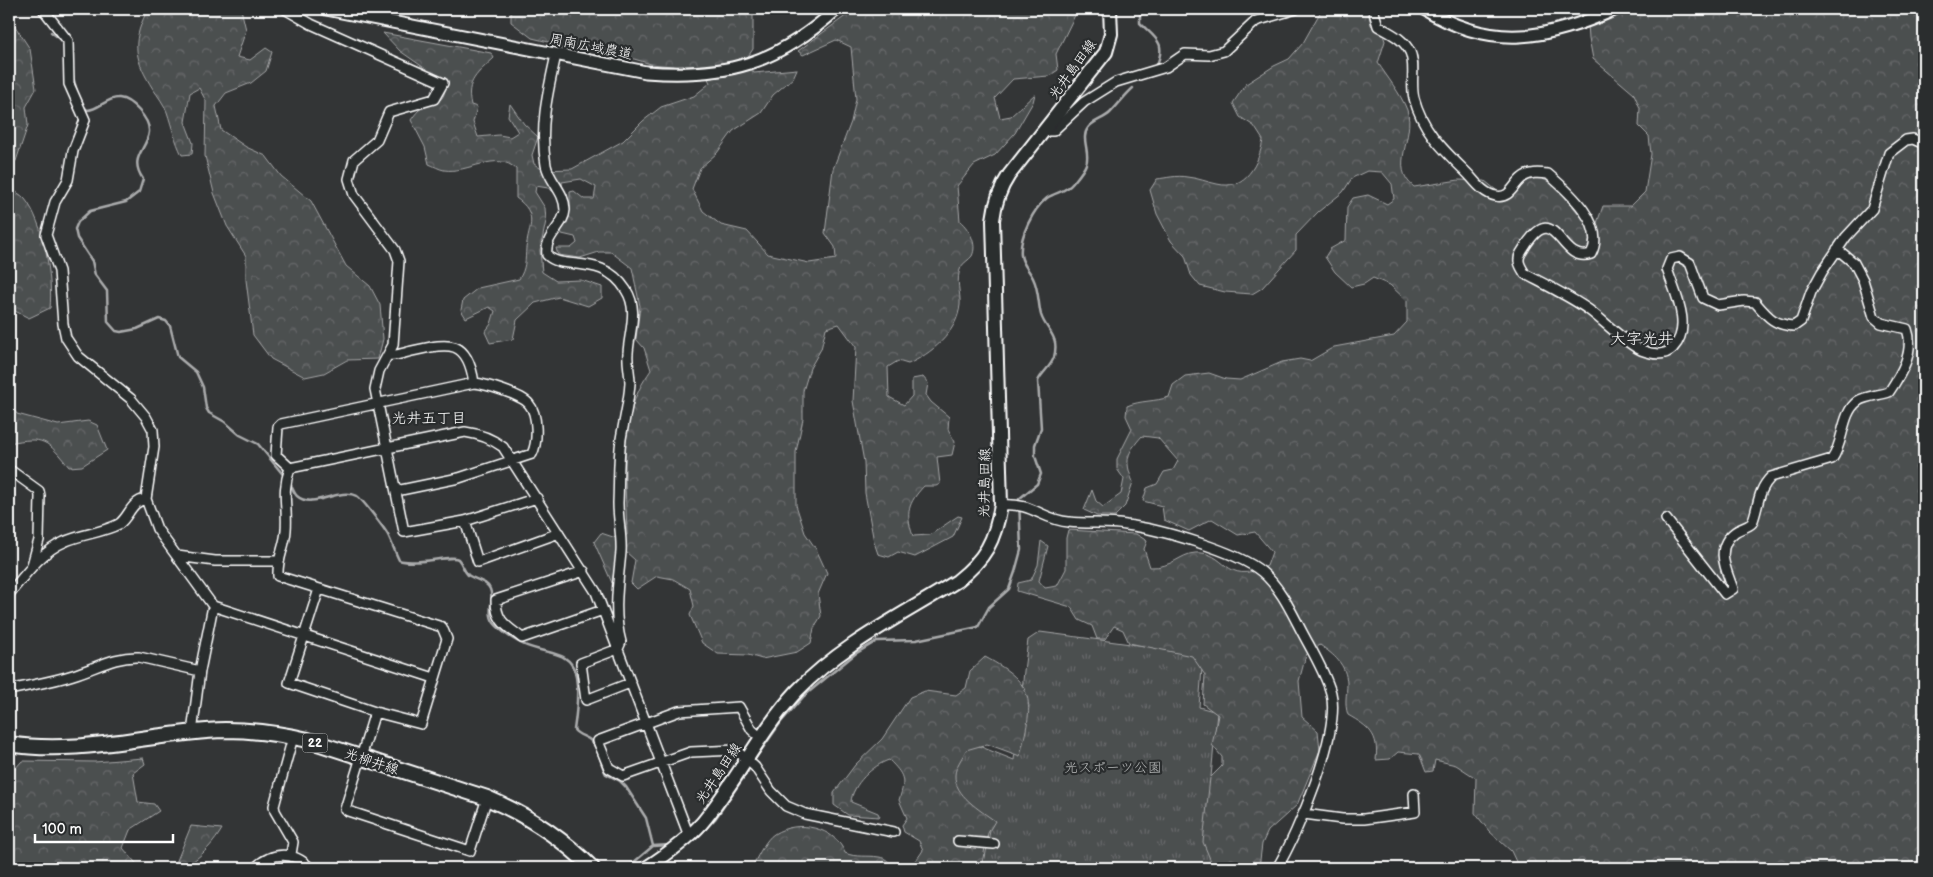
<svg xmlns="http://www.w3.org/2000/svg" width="1933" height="877" viewBox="0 0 1933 877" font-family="'Balsamiq Sans','Klee One',sans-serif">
<defs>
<pattern id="grass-tufts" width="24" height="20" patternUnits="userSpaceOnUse" patternTransform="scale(1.25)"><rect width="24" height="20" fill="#4c4f50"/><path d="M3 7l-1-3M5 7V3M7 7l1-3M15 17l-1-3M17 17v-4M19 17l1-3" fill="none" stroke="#67696a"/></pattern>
<pattern id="forest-crowns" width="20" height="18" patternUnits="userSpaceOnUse" patternTransform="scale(1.25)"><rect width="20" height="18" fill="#4c4f50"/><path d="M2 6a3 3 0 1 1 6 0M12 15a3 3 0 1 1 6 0" fill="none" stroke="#67696a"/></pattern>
</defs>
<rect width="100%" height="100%" fill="#333536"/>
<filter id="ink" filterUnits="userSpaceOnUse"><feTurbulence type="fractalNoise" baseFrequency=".02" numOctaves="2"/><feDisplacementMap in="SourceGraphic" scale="10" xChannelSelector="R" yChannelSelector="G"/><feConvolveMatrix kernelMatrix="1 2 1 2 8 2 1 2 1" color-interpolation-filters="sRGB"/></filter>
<g filter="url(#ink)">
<path fill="url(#grass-tufts)" stroke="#a6a7a8" d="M1040,632L1191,652L1202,668L1199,707L1217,712L1206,831L1238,868H983L990,831L944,801L956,737L1014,760C1020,720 1022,680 1028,640Z"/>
<path fill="url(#forest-crowns)" stroke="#a6a7a8" d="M144,9H241L246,30L237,57L250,60L266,48L272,52L266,71L251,83L226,93L216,106L221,130L246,147L266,156L281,176L311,201L346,266L370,286L380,305L383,339L378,359L347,360L324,373L305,377L271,359L253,335L246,280V256L227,226L214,193L205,156L206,101L199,88L190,93L185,122L193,143L192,154L182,155C175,141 172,127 167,112C164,104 158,96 153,89C135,60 131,44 146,13Z
M511,9H753V49L745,61L754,73L797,69L793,78L773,95L761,113L733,131L717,153L700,168L692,189L703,211L721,225L747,231L768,254L809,263L836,259L835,247L825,233L833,169L851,122L856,99L851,47L836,40L803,55L798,51L855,9H1078L1056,54L1058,70L1049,76L1013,79L995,98L1000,118L1011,116L1035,94L1033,102L1015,133L995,155L974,165L957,186L960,221C969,229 978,244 972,256C969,260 963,263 961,267C955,280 961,293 960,305C957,333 931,354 908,364L898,361L888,367L889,397L904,405L912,396V379L923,377L928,383L926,395L931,402L949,417L948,429L955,442L952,455L937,457L940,484L936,486H924C908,503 905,513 913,536L930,535L958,516L962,517L953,537L915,557L898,552L889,557L878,554L874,542L865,493L864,462L853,401L856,347L839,324L826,328L821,349L810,368L803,391V419L796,452V505L805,533L816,549L827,573L818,594L821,616L814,628L811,643L797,652L762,659L748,655L718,654L702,643L690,615L694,606L690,589L673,579L657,576L637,589L631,583L635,560L626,552L616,559L612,583L594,542L601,533L616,538L627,535C626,492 619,429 639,390C642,383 647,376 651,370L644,348L636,339L640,306L632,268L611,252H599L580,258L558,255L556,248H571L577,243L575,237L562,234L560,229L570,211V192L574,191L584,199H594L596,187L581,179L562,182L563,193H555L548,188L536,186L535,192L545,208L546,221L540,250L542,272L556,281L581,280L602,287V298L588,306L559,297L535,303L517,320L513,339L490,343L485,332L491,324L495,311L489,307L466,318L461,310L463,300L478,288L519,279C526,268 525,261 526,248C529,226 539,214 516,198V169C497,150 467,174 444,170C439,169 434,166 429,164L425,147L411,120C413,117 416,113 419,110C431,102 445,107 446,83L400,51L383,33L491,53L494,58C478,73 465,81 471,105L477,107L473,122L478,137L499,135L510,137L518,132L508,116L510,104L524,124L538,137L532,155L534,164L543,170L572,169L623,141L643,121L661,107L694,96L710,83L704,69L651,64L580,43L574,48L532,38L511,22Z
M1322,9H1368L1371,25L1383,35L1385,41L1378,63C1387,77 1401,94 1407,110C1416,137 1388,167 1414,187L1459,180L1485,181L1507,199L1527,181L1538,177L1554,184L1589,226L1597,223L1603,206H1631L1645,192L1651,154L1649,136L1639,126L1640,108L1634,94L1593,59L1589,38L1587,9H1924V205L1922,209L1924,215V860L1909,868H1517L1518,866L1511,851L1489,831L1475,813L1476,778L1456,765L1435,760L1433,771L1426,772L1419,754L1398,752L1390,759L1376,760C1379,734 1369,727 1348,715C1344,703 1347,695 1347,683C1346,664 1334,655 1320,645L1306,655L1299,681L1302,717L1318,731L1320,750L1297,805L1268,831L1262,844L1259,868H1211L1210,859L1203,842L1210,778L1222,766V757L1212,745L1218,715L1203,704L1205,675L1192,656L1129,643L1123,630L1114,626L1105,639H1097L1092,626L1079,620L1071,607L1017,591L1018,583L1031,580L1038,565L1041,541L1048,546L1039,581L1045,588L1057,586L1066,569V538L1068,530L1136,534L1147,541L1144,549L1150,567C1172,568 1180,554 1195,553C1227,550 1223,587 1267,566L1272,552L1255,532L1238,535L1212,519L1189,531L1164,520L1162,506L1143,501L1147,488L1157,484L1164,472L1173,470L1178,461L1158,438L1142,436C1127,453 1124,460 1133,482L1125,506L1115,516H1097L1084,510L1092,490L1096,501L1103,507L1121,494L1124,479L1117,469V459L1132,429L1126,416L1127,406C1141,400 1155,402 1169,397L1173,385L1185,376L1209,373L1226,379L1240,380L1282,362L1300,359L1310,361L1334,347L1394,336L1407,322V301L1390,285L1373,278L1364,284L1351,287L1335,272L1325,257L1330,249L1346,240L1347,207L1353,198L1368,195L1387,204L1394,199L1392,184L1382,172L1367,171L1352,178L1343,192L1318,212L1296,235V250L1262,288L1252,294L1225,292L1200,286L1191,275L1185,256L1171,241L1157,214L1150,190L1157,179C1166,178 1177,175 1187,177C1198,178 1207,182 1217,184C1246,191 1259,163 1263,140L1254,126L1240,117L1233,103L1246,84L1274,66L1289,59L1303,43Z
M9,17L30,49L36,89L26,107L28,125L16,161L9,166Z
M9,188C14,191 21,194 25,199C44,222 53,279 50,308L29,318L9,308Z
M9,403L17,414L58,425L88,421L97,425L107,450L82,466L69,467C47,440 44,436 9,443Z
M985,657C1038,685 1033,702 1020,756L987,744L966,750C963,757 955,767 955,775C954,795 980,810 995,821L988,833L981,868H754V863C759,854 766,839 774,834C798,819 835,827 845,853C856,858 867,855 879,857C886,858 887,861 892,864C906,872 917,861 923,850L919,841L904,832L902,825L907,818L899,800C906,779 904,775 889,760C873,765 852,785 851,802L878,813L880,817L848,815L834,805V793L855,765L882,739L910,697L925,691L956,695L966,688L970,671Z
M143,758L145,764L133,773L138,802L154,804L159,811L130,830L123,848L140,868H9V771H13L22,761L95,762Z
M191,826L222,829C213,845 192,868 174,868Z"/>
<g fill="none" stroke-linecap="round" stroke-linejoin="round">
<path stroke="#abacad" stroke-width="2.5" d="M1145,9L1140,16V23C1156,39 1167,42 1156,67
M51,32L63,41
M73,77L77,91
M82,105L87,110C99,110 107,97 119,98C131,99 150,119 149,132C147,150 128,157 143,179L139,192L126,202L90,211L78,222L75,229L77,238L92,261L95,275L107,291L108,322L116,331L121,332L137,329L159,319L166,321L170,326L178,357L196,372L203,387L206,408L209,413L225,422L240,435L258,444L285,477
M290,483C292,487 294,493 297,496C313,510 338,487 357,496C362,499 385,529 388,535C392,543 395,552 399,560C415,566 453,554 458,559C462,563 463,570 468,575C475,580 487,581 490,589C495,600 485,615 496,625C546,676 590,620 574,730C579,736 586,736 591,741C600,750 600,764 606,774L620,781L626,787L646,818L653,846
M755,759L781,722L804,696L855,654L877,641L916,640L978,627L989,607L1009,589L1015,572L1021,550L1019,499L1037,484L1041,474L1035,456V445L1041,428L1038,381C1042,372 1051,367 1054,357C1060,335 1046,331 1041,315C1038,303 1039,290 1033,278C1029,270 1022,264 1021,255C1019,237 1033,209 1047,198C1056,192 1066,192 1073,183C1077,178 1084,170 1086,164C1091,153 1080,138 1088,128C1093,121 1104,119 1110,113C1118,105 1125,95 1133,88
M697,838L715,819L748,771
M627,868L653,846L670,845"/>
<g stroke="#fff" stroke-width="12">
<path id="minor" d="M43,9L68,41L69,84L85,120L73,151L68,180L55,202L46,235L59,271L63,324L66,338L78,356L131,399L146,417L153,430L154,447L146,499L157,529L213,606L434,678
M285,9L311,24L443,83L434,99L389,112L377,140L354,160L349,179L354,195L395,250L399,261L393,345L379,371L375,389L404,532L465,521L537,498
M1373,9L1378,26C1390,33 1403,38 1410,52C1416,65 1410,83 1414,98C1423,132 1445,151 1469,175C1476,183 1484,194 1496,196C1510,199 1513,185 1522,178C1529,172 1539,173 1548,174C1568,191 1607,225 1591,254C1557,266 1557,191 1521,253C1516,261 1521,267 1525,274C1546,285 1569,296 1589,310C1604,321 1624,342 1641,350C1652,354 1664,357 1673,348C1693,327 1675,293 1667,269L1671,259L1680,257L1690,263L1703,298L1718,305L1744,301L1755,302C1768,317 1774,325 1794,326L1801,321L1811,292L1822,272L1846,237L1872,209L1889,153L1906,140L1913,139L1924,144
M556,55C548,91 539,127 546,165C549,181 565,192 565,210C564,227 544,235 547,255C563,272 602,252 626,290C639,310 629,332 628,353C627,363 630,373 630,383C629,402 624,420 621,439C618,460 619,482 618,503C618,520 622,536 621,552C618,583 613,613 621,642L618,649L581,663L586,700L630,683
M1045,131H1053L1084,102L1116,82L1166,67L1185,54L1209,55L1224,51L1256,21L1296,9
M388,355C395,356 401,354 408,352C445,344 467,335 474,383
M290,468L276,455L278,427L281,424L474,383C486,384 522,395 529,404C538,414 538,442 532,454L459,478L396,491
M10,470L39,491L40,496L39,540L32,565
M1001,505C1033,502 1042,520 1069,522C1088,524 1108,522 1126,525C1159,529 1237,551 1262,572C1280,587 1291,611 1302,632C1312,651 1325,672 1331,693C1341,732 1298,833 1277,868
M1666,519L1725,594L1733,589C1726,569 1714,548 1735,532C1740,528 1747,528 1752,523C1759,506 1757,491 1771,477L1832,459C1844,443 1841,413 1858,401C1865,396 1881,395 1889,392C1901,374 1915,352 1907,329L1881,323L1874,317L1863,280L1854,263L1837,249
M465,521L478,562L559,533
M177,556L215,561H277
M584,571L496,600C496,622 507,626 522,638L603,610
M319,589L289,683L375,712L421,724L447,639L442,627L278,576C277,557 285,548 286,530C288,505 281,493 290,468L465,432C480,434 491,438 503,447L596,592L689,836
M9,594C24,576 42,551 64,542C81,534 102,533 119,524C130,516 130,502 146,499
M9,690C30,685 52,682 73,675C96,668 115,656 139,657L200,671
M375,712L345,809L348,811L470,851L487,798
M192,733L200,671L213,606
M760,737L752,730L739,707L679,711L598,741L609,768L623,776L691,752L736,750L755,767L771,791L786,806L805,814L894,832
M1304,814L1342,819H1364L1415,812L1414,794
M958,841L994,844
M291,854L293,842L275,811L274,806L293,737
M255,868C272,851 294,851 310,868"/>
</g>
<g stroke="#fff" stroke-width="15">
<path id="tertiary" d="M326,9L646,72C727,78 776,64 837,9
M1424,9C1493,51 1547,39 1616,9"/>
</g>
<g stroke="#fff" stroke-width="16">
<path id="secondary" d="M646,868C666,855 686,841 702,823C737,781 760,731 797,691C842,644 903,615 957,581C985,559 995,541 1001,505L993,220C995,203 999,190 1009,175L1106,52L1111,34L1110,9"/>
</g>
<g stroke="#fff" stroke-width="18">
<path id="primary" d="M9,744C81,756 153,732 225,730C253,730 281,734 308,740L487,798C527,815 561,837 592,868"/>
</g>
<use href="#minor" stroke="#2a2d2e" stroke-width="9"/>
<use href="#tertiary" stroke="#2a2d2e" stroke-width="11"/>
<use href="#secondary" stroke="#2a2d2e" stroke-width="12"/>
<use href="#primary" stroke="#2a2d2e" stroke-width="14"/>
</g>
</g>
<g text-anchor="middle" stroke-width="4.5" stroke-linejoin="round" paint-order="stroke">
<rect fill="#2a2d2e" stroke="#bfc0c0" stroke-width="1" x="302.5" y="733.5" width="25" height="19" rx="4"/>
<g font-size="12" font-weight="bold" fill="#fff">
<text x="315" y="747">22</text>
</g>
<g font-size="14" fill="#fff" stroke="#2a2d2e">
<text transform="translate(591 46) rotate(11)" y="5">周南広域農道</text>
<text transform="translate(1072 69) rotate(-54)" y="5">光井島田線</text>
<text transform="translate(984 483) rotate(-89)" y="5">光井島田線</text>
<text transform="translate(372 761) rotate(18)" y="5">光柳井線</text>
<text transform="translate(718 773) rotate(-56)" y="5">光井島田線</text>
</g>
<g font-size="14" fill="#b7b9b9" stroke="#2a2d2e">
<text x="1113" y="772">光スポーツ公園</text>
</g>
<g font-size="15" fill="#fff" stroke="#2a2d2e">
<text x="429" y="423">光井五丁目</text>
</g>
<g font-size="16" fill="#fff" stroke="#2a2d2e">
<text x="1642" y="344">大字光井</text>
</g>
</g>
<rect width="1933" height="877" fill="none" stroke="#2a2d2e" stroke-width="30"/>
<rect x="15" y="15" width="1903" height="847" fill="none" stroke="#fff" stroke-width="2" filter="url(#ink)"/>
<path d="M35 834v8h138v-8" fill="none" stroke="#ffffff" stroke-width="2.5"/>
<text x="42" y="834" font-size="15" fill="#ffffff" stroke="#2a2d2e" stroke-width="4" paint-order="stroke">100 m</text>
</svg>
